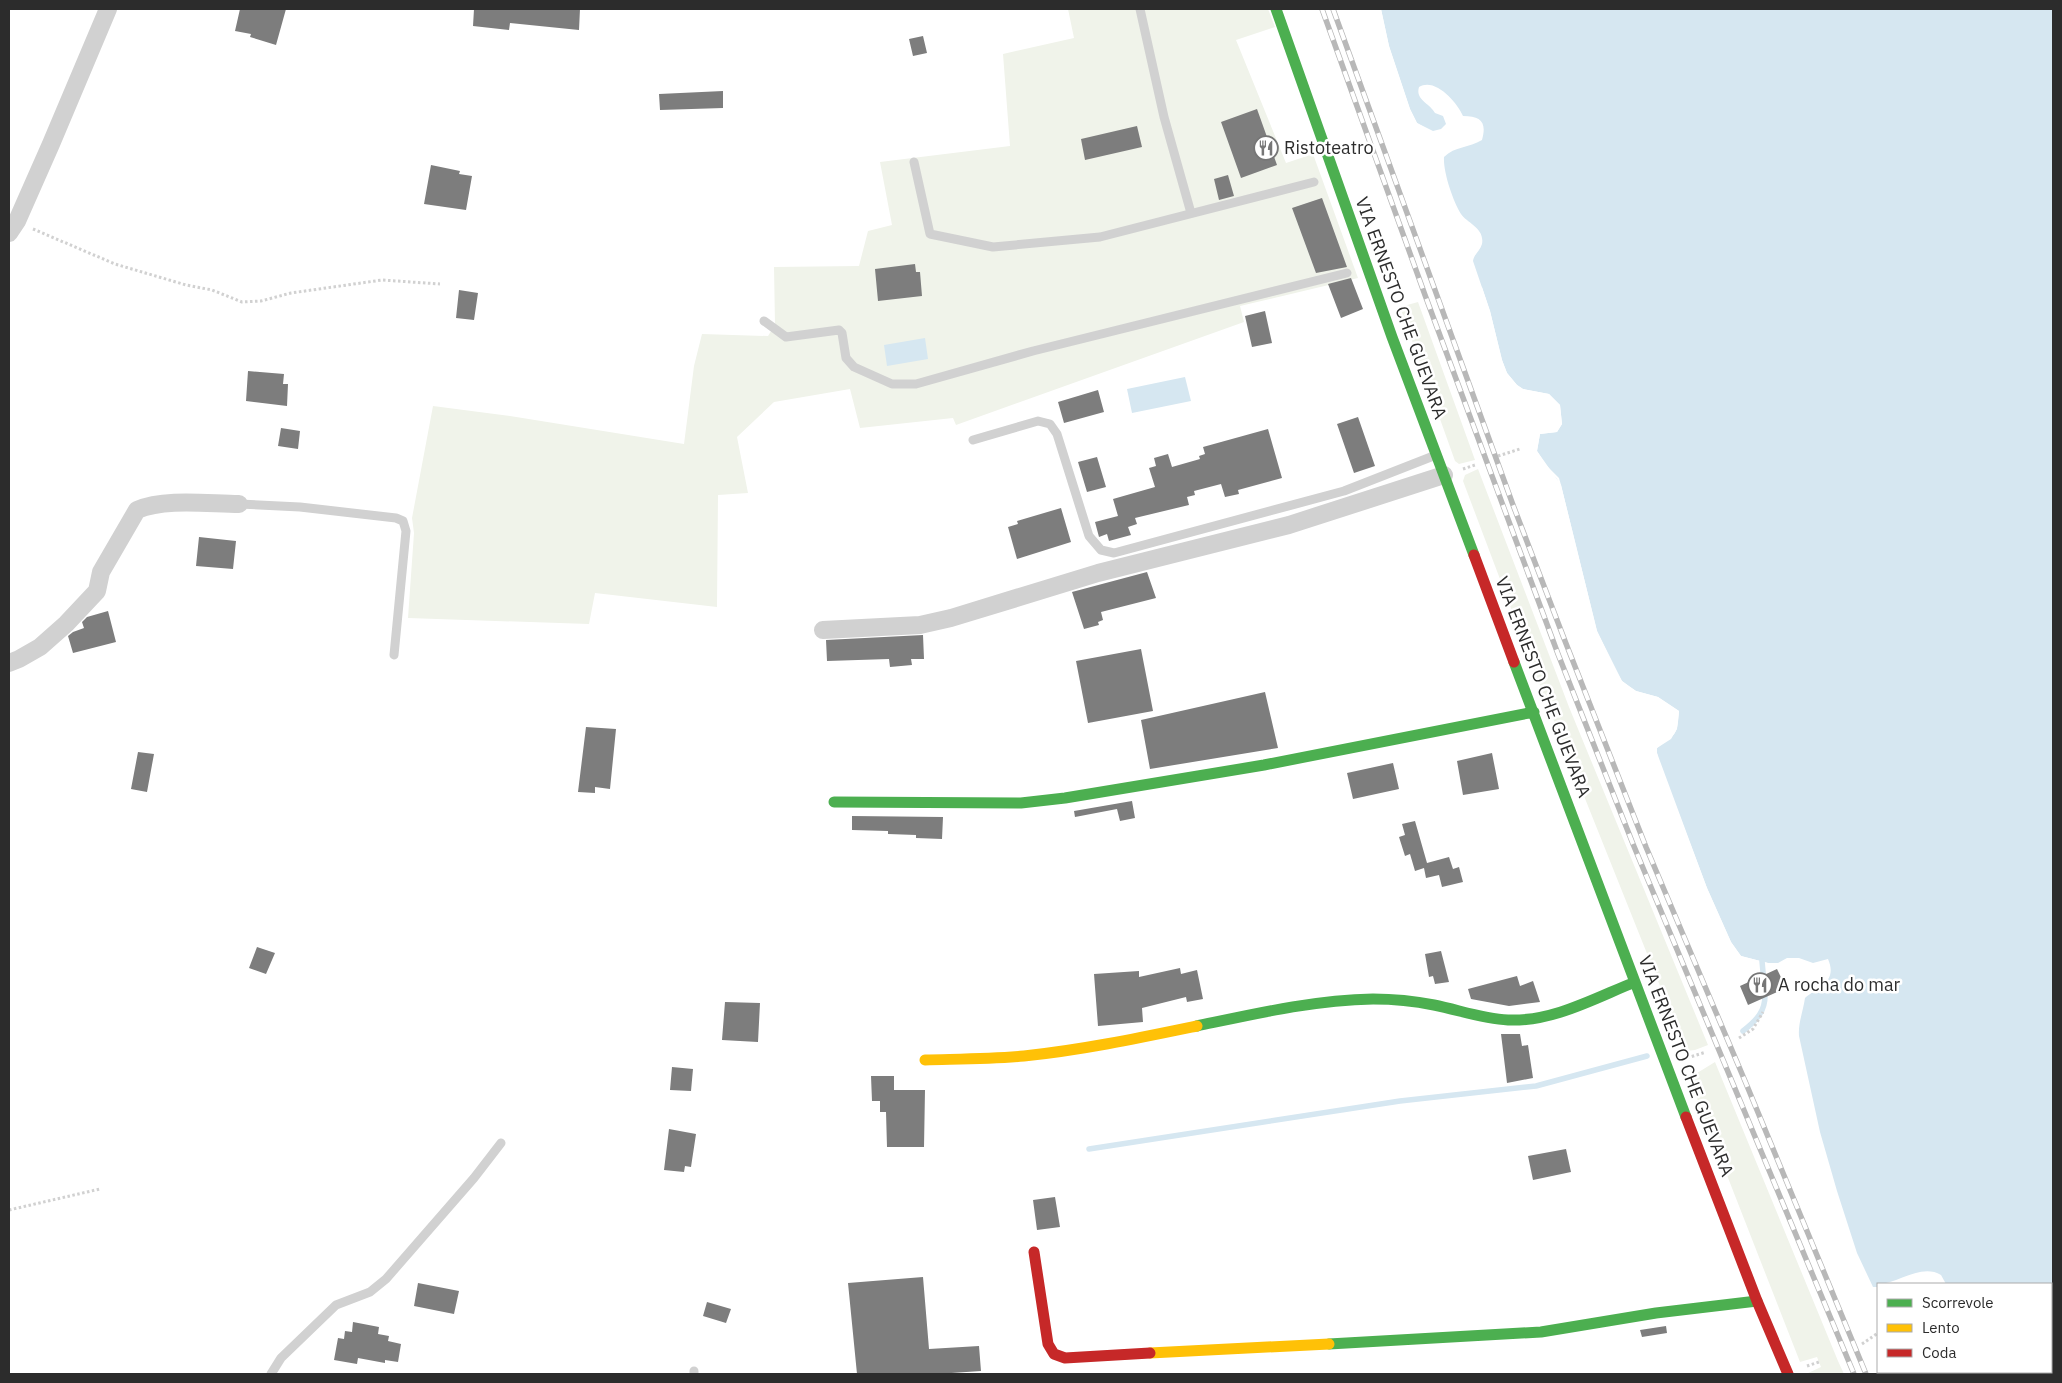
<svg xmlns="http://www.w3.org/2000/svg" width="2062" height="1383" viewBox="0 0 2062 1383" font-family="'IBM Plex Sans',sans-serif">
<rect width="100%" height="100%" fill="#fff"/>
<path fill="#f0f3ea" d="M1068,9H1268L1275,27L1236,40L1286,163L1313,154L1358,278L1240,306L1244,322L956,425L953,418L860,428L850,389L774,402L737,437L748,493L718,495L717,607L595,593L589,624L408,618L414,533L412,518L433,406L510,416L684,444L694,366L702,334L768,336L775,325L774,267L859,266L868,231L892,225L880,162L1010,146L1003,54L1074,38Z
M1418,302L1475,460L1459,464L1455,461L1400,307Z
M1478,469L1569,707L1708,1045L1695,1050L1686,1051L1546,701L1463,481L1465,475Z
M1715,1062L1838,1361L1844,1374H1806L1821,1367L1817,1357L1800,1362L1689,1078Z"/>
<path fill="#d6e7f1" d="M1381,9H2053V1374H1919L1918,1372H2051V1284H1946L1941,1275C1921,1263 1898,1284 1878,1284V1287H1873L1857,1253L1837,1191L1820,1132L1799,1036C1798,1023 1803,1012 1805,998C1818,987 1838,982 1828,959L1813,963L1799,958H1787L1778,963H1768L1741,956L1731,942L1707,888L1657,753V748C1676,732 1677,738 1679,711L1658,697L1636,691L1630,687L1622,681L1616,671L1597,631L1561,485L1537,451L1540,434L1557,432L1562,424L1560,405L1549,394L1523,389L1517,385L1507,373L1502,360L1490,311L1473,261C1474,254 1480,251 1482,244C1485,228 1467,223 1461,214C1453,201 1443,172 1444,157C1455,146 1469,148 1482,140C1487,122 1481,116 1463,116C1457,102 1435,77 1419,87C1415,100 1430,103 1435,113L1443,116L1446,124L1441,129L1433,131L1417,123L1410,109L1389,46Z
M925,338L928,359L887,366L884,345Z
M1185,377L1191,401L1132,413L1127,389Z"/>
<path fill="#fff" d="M1379,9H1381L1389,46L1410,109L1417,123L1434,133L1425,131L1415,125L1408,110L1386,47Z
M1479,286L1482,287L1490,311L1502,360L1507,373L1517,385L1523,389L1549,394L1560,405L1562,424L1557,432L1540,434L1537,451L1546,465L1559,478L1561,485L1597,631L1622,681L1636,691L1658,697L1679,711L1677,729L1671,739L1657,748V753L1659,761L1707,888L1731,942L1741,956L1768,963H1761L1740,958L1728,943L1705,888L1657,762L1654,753L1655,747L1669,737L1675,728L1676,712L1657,699L1635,693L1620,683L1595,632L1559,486L1557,479L1544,466L1535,451V439L1538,432L1556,430L1560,424L1558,406L1548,397L1523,391L1516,387L1505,374Z"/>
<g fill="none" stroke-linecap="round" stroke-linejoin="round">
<path stroke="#d6e7f1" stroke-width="5.5" d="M1762,961L1764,983
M1743,1031C1757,1020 1766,1011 1765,992
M1089,1149L1400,1101L1536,1086L1647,1056"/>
</g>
<path fill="#7d7d7d" d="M240,9H286L276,45L250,37L251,34L235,31Z
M474,9H580L579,30L510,23L509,30L473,26Z
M923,36L927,53L913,56L909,39Z
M723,91V108L660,110L659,94Z
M1257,109L1277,165L1241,178L1221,122Z
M1137,126L1142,147L1085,160L1081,139Z
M431,165L460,171L459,174L472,176L466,210L424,204Z
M1228,175L1234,196L1219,200L1214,179Z
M1322,198L1347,267L1316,273L1292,208Z
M915,264L916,272H920L922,296L878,301L875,269Z
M1351,278L1363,309L1341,318L1328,284Z
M459,290L478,293L474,320L456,318Z
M1265,311L1272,343L1252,347L1245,316Z
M248,371L284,374L283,384H288L287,406L246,401Z
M1098,390L1104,412L1064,423L1058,402Z
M1358,417L1375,466L1354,473L1337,424Z
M281,428L300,431L298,449L278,446Z
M1268,429L1282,478L1238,490L1239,494L1225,497L1221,484L1194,491L1195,495L1187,497L1189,505L1135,518L1137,524L1128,527L1131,535L1109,541L1107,534L1099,537L1095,522L1118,516L1113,499L1155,487L1149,468L1156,466L1154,458L1168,454L1172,467L1200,459L1199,456L1205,454L1203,447Z
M1097,457L1106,487L1087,492L1078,462Z
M1061,508L1071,542L1017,559L1008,527L1018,524L1017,521Z
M199,537L236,541L233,569L196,566Z
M1147,572L1156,598L1101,612L1103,620L1098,622L1099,625L1084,629L1072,592Z
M108,611L116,642L73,653L68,636L73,632L84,628L82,622L87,617Z
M923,635L924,659H911L912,665L890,667L889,659L827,661L826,640Z
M1141,649L1153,711L1088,723L1076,661Z
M1265,692L1278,748L1150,769L1141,720Z
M586,727L616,729L610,789L595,787V793L578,792Z
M138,752L154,754L147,792L131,789Z
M1492,753L1499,789L1463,795L1457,761Z
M1393,763L1399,789L1353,799L1347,773Z
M1132,801L1135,818L1120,821L1117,809L1075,817L1074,811Z
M852,816L943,817L942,839L916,838V835L888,834V831L852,830Z
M1415,821L1427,863L1449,857L1453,869L1459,867L1463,882L1442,887L1439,875L1426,878L1424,868L1415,871L1410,854L1405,856L1399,837L1405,835L1402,824Z
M257,947L275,953L266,974L249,968Z
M1441,951L1449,982L1435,984L1433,976L1429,977L1425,954Z
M1180,968L1181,974L1197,970L1203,999L1187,1002L1186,997L1142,1008L1143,1022L1098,1026L1094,974L1139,971V977Z
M1777,969L1786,988L1748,1005L1740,986Z
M1517,976L1520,986L1533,981L1540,1002L1509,1006L1471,999L1468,989Z
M725,1002L760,1003L758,1042L722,1040Z
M1501,1034H1520L1522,1046L1528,1045L1533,1078L1507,1083Z
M672,1067L693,1069L691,1091L670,1090Z
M871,1076H894V1090H925L924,1147H887L886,1112H880V1101H872Z
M669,1129L696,1134L691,1167L685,1166L684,1172L664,1170Z
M1566,1149L1571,1172L1533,1180L1528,1156Z
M1055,1197L1060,1227L1037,1230L1033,1200Z
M923,1277L929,1349L979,1346L981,1371L937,1374H857L848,1283Z
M418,1283L459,1291L454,1314L414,1306Z
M707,1302L731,1309L726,1323L703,1316Z
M353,1322L379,1327L378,1334L389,1336L388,1341L401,1344L398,1362L385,1360V1363L358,1358L357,1364L334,1360L338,1338L344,1339L345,1331L352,1332Z
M1666,1326L1667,1333L1642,1337L1640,1330Z"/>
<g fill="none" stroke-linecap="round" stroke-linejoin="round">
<path stroke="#d1d1d1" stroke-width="3" stroke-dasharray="2.5 2.5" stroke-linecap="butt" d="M33,229L115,264L186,285L212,290L242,302L261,301L291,293L382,280L440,284
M1498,456L1520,449
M1463,469L1475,465
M1739,1038L1753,1029L1763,1012
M1687,1058L1706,1052
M9,1210L100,1189
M1862,1344L1878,1333
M1807,1366L1819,1362"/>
<path stroke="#d1d1d1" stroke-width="9" d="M1140,9L1164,117L1191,213
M914,162L930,234L993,247L1100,237L1314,182
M764,321L786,337L839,330L842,333L846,358L854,367L892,384H916L1033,351L1347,273
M973,440L1038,421L1050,424L1057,434L1089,536L1101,550L1114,553L1344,491L1436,455
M239,504L300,507L396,518L403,521L406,531L394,655
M271,1374L281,1358L336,1305L370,1292L386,1279L474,1178L501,1143
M694,1374V1371"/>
<path stroke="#d1d1d1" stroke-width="18" d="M9,233L17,221L51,144L108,9
M823,630L920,625L951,618L1098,573L1289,525L1444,475
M9,663L19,659L40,647L66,624L97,591L101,572L137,510C165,498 209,504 239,504"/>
<path stroke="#4caf50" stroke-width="11" d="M1276,9L1392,337L1474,555
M1514,662L1686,1117
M834,802L1021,803L1065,798L1264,765L1534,712
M1197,1026C1254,1014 1314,1000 1373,999C1393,999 1414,1001 1434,1005C1459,1010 1483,1019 1508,1020C1553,1022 1595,998 1635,982
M1329,1344L1541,1332L1656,1313L1757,1301"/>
<path stroke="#ffc107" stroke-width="11" d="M925,1060C958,1059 991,1059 1024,1056C1082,1050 1139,1038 1197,1026
M1150,1353L1329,1344"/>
<path stroke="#c62828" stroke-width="11" d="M1474,555L1514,662
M1686,1117L1757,1301L1788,1374
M1034,1252L1048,1344L1054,1354L1065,1358L1150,1353"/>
<g stroke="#b8b8b8" stroke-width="5.5">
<path id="rail" d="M1322,9L1425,295L1558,654L1633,844L1854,1374
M1333,9L1513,505L1565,641L1646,847L1745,1081L1866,1374"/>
</g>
<use href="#rail" stroke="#fff" stroke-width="4" stroke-dasharray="11" stroke-linecap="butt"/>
</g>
<defs>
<g id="restaurant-ring" transform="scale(1.25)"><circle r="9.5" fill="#fff" stroke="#767676" stroke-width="1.5"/><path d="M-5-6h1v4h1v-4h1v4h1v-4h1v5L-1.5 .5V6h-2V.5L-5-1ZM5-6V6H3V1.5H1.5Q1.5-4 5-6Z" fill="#767676"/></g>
</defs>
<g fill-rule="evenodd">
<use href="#restaurant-ring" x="1266" y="148"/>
<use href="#restaurant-ring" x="1760" y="985"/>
</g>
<g text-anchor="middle" stroke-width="5" stroke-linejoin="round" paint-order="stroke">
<g font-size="18" fill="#2c2c2c" stroke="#fff" text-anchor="start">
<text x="1284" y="154">Ristoteatro</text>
<text x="1778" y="991">A rocha do mar</text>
</g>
<g font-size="18" fill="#2c2c2c" stroke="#fff">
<text transform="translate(1401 308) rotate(70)" y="6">VIA ERNESTO CHE GUEVARA</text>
<text transform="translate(1543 687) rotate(69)" y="6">VIA ERNESTO CHE GUEVARA</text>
<text transform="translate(1686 1066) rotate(69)" y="6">VIA ERNESTO CHE GUEVARA</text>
</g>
</g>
<rect width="2062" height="1383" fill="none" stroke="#2c2c2c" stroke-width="20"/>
<rect x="1877" y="1283" width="175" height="90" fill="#ffffff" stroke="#ababab"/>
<rect x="1887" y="1299" width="25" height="8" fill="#4caf50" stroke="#ababab"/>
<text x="1922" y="1308" font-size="15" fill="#2c2c2c">Scorrevole</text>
<rect x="1887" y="1324" width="25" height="8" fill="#ffc107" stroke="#ababab"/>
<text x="1922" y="1333" font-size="15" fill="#2c2c2c">Lento</text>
<rect x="1887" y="1349" width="25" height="8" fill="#c62828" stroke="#ababab"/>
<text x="1922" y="1358" font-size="15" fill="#2c2c2c">Coda</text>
</svg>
